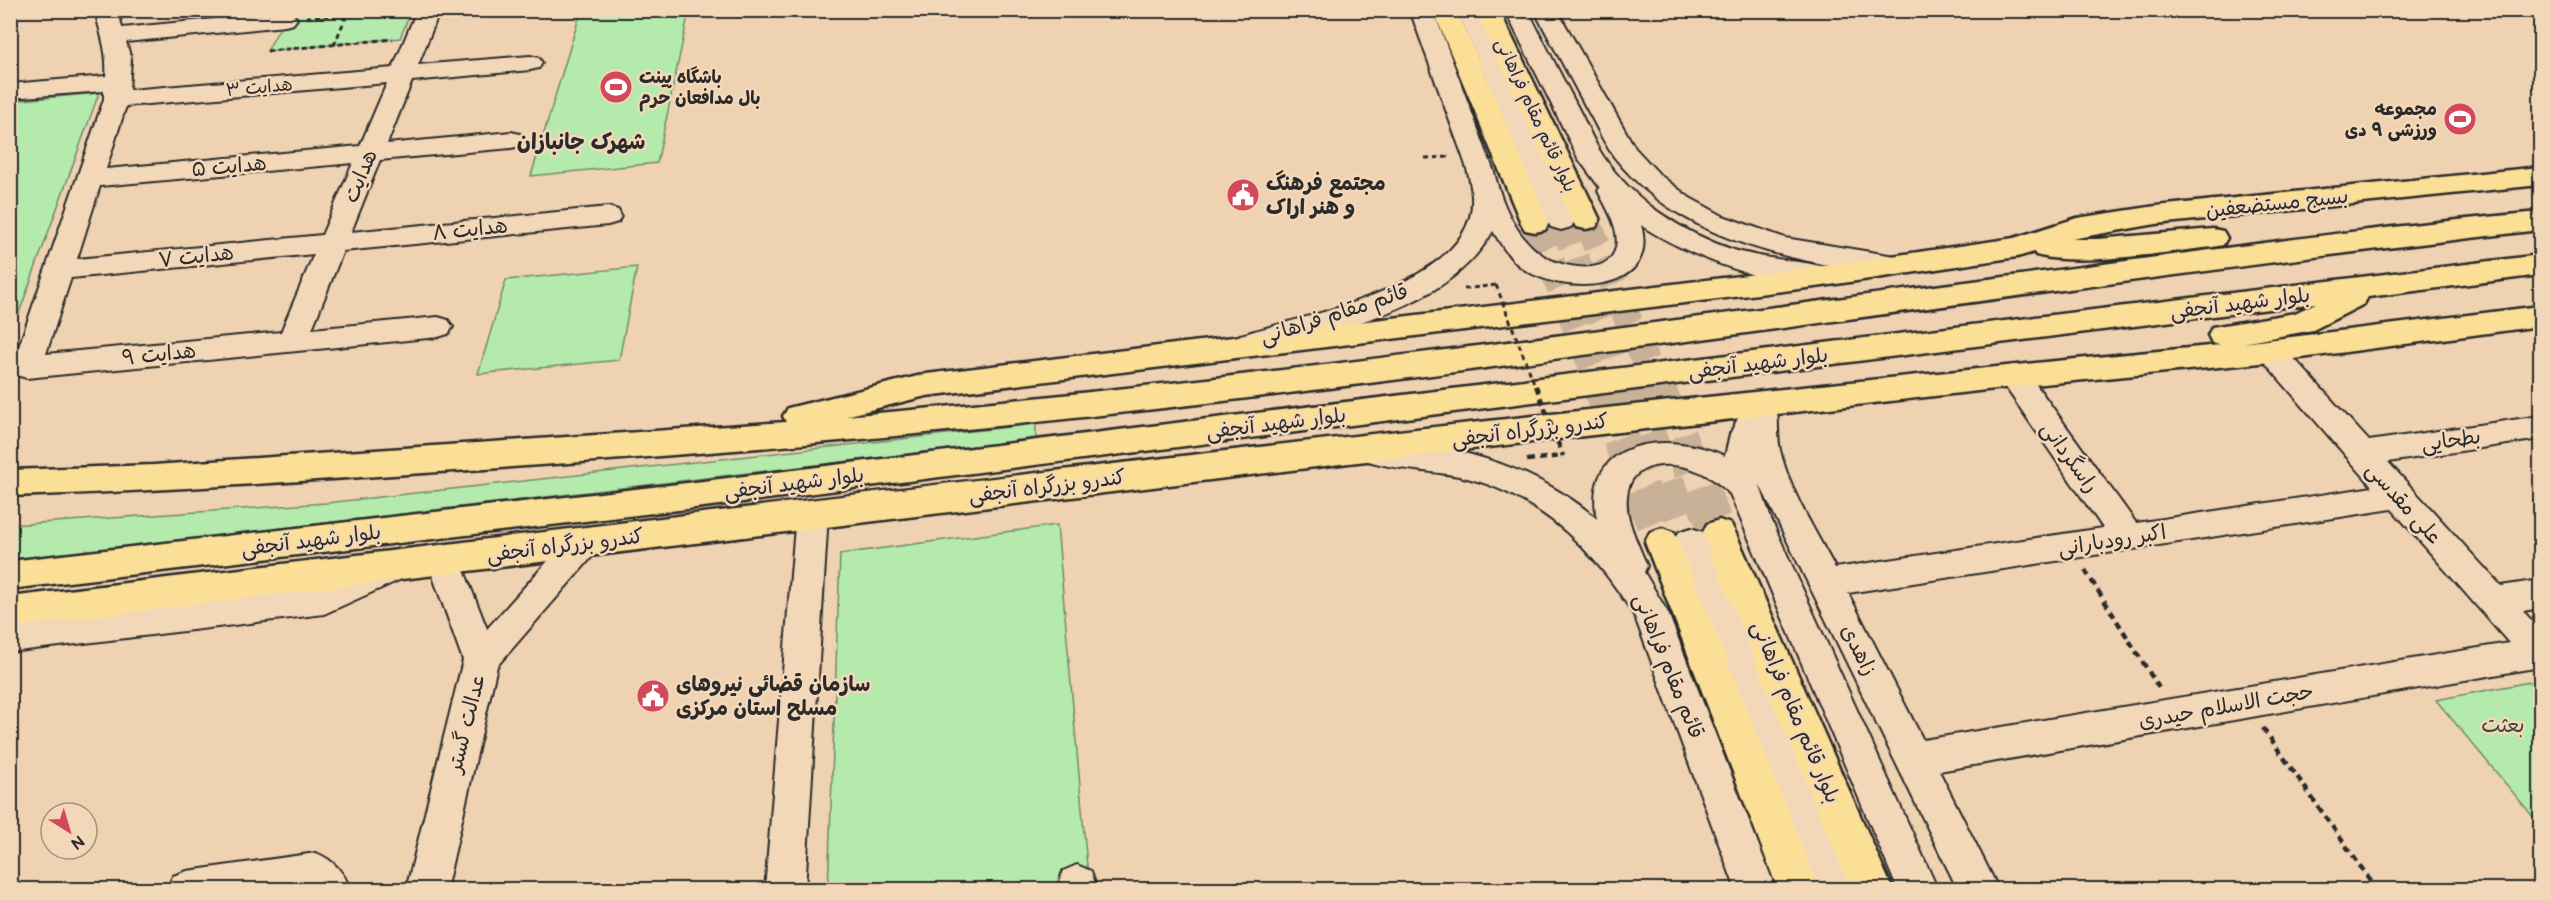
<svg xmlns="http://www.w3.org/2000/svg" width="2551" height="900" viewBox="0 0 2551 900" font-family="'Balsamiq Sans','Playpen Sans Arabic',sans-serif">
<rect width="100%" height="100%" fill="#efd2b2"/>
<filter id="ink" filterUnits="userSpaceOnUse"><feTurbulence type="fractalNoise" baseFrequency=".0167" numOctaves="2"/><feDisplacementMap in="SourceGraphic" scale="12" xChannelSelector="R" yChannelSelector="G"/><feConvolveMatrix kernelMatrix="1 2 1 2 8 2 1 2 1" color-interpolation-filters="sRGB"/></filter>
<g filter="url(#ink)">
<path fill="#b4eaac" stroke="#708a6c" stroke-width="1.5" d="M289,11H411L400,38L267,51Z
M581,11H689L657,163L531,176Z
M99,93L11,335V101Z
M637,267L619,360L478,374L506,280Z
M1036,424V439L11,560V525L326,503Z
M1057,525L1089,889L828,890L840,554Z
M2540,680V825L2436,700Z"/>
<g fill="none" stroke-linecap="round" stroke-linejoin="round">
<path stroke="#c8b197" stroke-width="26" stroke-dasharray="26 14" stroke-linecap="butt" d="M1561,221L1629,388"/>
<path stroke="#c8b197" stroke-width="35" stroke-dasharray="35 17" stroke-linecap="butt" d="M1628,386L1691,541"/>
<path stroke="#c8b197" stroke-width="28" stroke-dasharray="28 14" stroke-linecap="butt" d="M1586,220L1657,388
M1535,223L1601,388"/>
<path stroke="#c8b197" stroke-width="37" stroke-dasharray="37 18" stroke-linecap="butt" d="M1600,386L1662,542
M1656,386L1719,534"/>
<g stroke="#2b2b2b" stroke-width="4">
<path id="minor" d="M95,10H118L122,28L285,12L293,14L297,19L293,24L285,26L126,42L131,59L129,90L393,68L417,10H440L418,65L530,56L539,58L542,63L539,68L530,70L412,81L387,144L511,132L520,134L524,140L520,146L511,148L380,160L351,232L608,207L618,210L621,216L618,222L608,225L343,251L312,329L438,317L448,320L453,327L448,334L438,337L27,378L16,375L12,367L104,99V91L10,98V84L106,76C108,52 100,33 95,10ZM387,83L360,146L106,169L126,106ZM353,163L322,235L77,259L100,186ZM314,254L281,332L46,354L71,278Z
M1410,10H1433L1494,172C1501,201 1515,236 1541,254C1559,268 1610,278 1616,247C1620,228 1606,207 1598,191L1600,188L1578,158L1505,10H1528C1544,43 1561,75 1578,108C1586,123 1593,141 1603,156C1633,201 1683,233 1734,250C1766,260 1800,260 1832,269L1836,276L1832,283C1787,295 1678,252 1641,225C1661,295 1559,296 1521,267C1509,258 1501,244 1493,231C1453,300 1369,321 1297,340C1279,345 1258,355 1240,349L1235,342L1240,335C1303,316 1477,285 1472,197C1471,173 1460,150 1452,127C1438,88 1424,49 1410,10Z
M1457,10H1480L1575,221L1571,227L1561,230L1551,227L1547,221Z
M1534,10H1557L1635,148L1660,175L1690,198L1723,216L1785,238L1907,258L1911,265L1907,272C1882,279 1834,266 1808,261C1734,245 1664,219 1615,158C1604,144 1597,126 1588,111C1570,77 1552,44 1534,10Z
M2271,341L2281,344L2369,441L2540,416V439L2388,462L2501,586L2540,580V608L2523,611L2540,630V667L1939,771L1999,890H1958L1759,483L1771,519L1938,890H1898L1730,494C1721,485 1711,477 1700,472C1677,461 1635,459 1628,490C1622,515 1638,543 1647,566L1644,572L1668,613L1776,890H1736L1635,617C1595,550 1539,494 1459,476C1428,470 1395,470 1365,460L1360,452L1365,444C1380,439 1395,442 1410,444C1477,450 1546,475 1597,519C1581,437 1670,431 1725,456L1730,434L1748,399L1761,393L1772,396C1781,412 1776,432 1780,450C1790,492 1815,530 1835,568L2103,528L1998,376L2002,368L2013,365L2024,368L2136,523L2373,487L2261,358L2256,351L2261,344ZM2392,509L2509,643L1923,740L1848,593Z
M812,501L824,505L828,514L805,890H765L796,514L800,505Z
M1691,528L1703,532L1708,541L1855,890H1815L1674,541L1679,532Z
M585,529L597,533L602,542L597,551L497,666L446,890H406L463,660L427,560L432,550L444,546L456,550L487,629L573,533Z
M396,552L408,556L413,566L408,576L324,614L10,652V622L320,586Z
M316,853C334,860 343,872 351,890H167L173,876L187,871Z
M1077,865L1091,871L1097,890H1057L1063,871Z"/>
</g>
<g stroke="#2b2b2b" stroke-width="5">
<path id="major" d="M1433,10H1457L1549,223L1545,230L1535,232L1525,230L1521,223Z
M1475,10H1499L1600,220L1596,227L1586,229L1576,227L1572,220Z
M2540,167V185L2156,224L2071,239H2098L2213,229L2223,231L2227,238L2223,245L2213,247C2164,252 2081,267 2036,255L2034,252L2017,257L1823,286L926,396L846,416C1231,382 1613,328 1996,278C2177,255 2358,228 2540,212V230C2125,277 1712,341 1297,392C1022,427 747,451 470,470C317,480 164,491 10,496V470L154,465L786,422L783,416L788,408L926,374L1823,266L2014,238L2077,218L2156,206Z
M2540,255V275L2368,297L2364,304L2313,330L2243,343L2540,306V326L2271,362L2013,387L1349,463L10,627V597C746,508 1482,415 2220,345L2212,343L2208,335L2212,327L2295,313L2316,303L687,509L10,589V561L687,483Z
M1719,520L1731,524L1736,534L1893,890H1851L1702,534L1707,524Z
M1662,528L1674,532L1679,542L1820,890H1778L1645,542L1650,532Z"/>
</g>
<path stroke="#2b2b2b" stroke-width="3" stroke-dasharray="5 4" stroke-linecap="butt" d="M344,10L335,15L345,19L360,12L380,10
M306,17L335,15
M334,45L345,19
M267,51L393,39
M1425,158L1450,157
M1464,289L1496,285"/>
<path stroke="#2b2b2b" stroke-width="4.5" stroke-dasharray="7 5" stroke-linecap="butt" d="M1527,460L1563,456
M2085,570L2159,688
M2263,728L2377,890"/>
<use href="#minor" fill="#f3d7b9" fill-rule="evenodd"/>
<use href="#major" fill="#fbdf96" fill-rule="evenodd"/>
<path stroke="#2b2b2b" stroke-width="3" stroke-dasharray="5 4" stroke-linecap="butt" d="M1496,285L1536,388"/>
<path stroke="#2b2b2b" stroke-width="4.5" stroke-dasharray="7 5" stroke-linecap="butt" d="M1536,386L1563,456"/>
</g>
</g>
<defs>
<g id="stadium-disc" transform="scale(1.725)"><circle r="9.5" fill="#d1495b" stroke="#f3d7b9"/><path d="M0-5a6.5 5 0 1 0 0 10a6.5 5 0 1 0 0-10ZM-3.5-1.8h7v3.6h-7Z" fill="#fff"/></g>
<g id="civic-disc" transform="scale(1.725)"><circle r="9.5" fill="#d1495b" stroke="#f3d7b9"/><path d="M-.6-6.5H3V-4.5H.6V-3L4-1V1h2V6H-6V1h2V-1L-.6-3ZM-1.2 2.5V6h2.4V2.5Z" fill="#fff"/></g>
</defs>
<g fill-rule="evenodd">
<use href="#stadium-disc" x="616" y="87"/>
<use href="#stadium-disc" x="2460" y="119"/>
<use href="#civic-disc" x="1243" y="195"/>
<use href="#civic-disc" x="653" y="696"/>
</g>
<g text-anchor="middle" stroke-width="5" stroke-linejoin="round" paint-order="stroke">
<g font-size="18" font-weight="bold" fill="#2b2b2b" stroke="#f3d7b9" text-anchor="start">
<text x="639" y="83">باشگاه پینت<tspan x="639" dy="21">بال مدافعان حرم</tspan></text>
<text x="2437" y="115" text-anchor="end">مجموعه<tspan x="2437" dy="21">ورزشی ۹ دی</tspan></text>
</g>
<g font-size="18" fill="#2b2b2b" stroke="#f3d7b9">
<text transform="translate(259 87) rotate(-5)" y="6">هدایت ۳</text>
<text transform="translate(1536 115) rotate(65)" y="6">بلوار قائم مقام فراهانی</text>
</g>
<g font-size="21" fill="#2b2b2b" stroke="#f3d7b9">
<text transform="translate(229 166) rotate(-5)" y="7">هدایت ۵</text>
<text transform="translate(360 176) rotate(-67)" y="7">هدایت</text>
<text transform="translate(2277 203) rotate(-6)" y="7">بسیج مستضعفین</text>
<text transform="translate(470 229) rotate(-6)" y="7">هدایت ۸</text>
<text transform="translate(196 256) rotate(-6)" y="7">هدایت ۷</text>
<text transform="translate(2240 303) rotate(-7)" y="7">بلوار شهید آنجفی</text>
<text transform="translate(1334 314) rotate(-18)" y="7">قائم مقام فراهانی</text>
<text transform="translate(159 354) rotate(-6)" y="7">هدایت ۹</text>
<text transform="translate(1758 363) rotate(-7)" y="7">بلوار شهید آنجفی</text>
<text transform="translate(1276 423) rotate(-7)" y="7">بلوار شهید آنجفی</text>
<text transform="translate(1530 430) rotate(-7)" y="7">کندرو بزرگراه آنجفی</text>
<text transform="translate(2451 440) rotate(-8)" y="7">بطحایی</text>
<text transform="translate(2070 457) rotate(54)" y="7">راسگردانی</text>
<text transform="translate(794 483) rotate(-7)" y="7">بلوار شهید آنجفی</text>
<text transform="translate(1047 486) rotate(-7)" y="7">کندرو بزرگراه آنجفی</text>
<text transform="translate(2404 503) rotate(48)" y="7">علی مقدسی</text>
<text transform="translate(311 540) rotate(-7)" y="7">بلوار شهید آنجفی</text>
<text transform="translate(2112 540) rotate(-9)" y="7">اکبر رودبارانی</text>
<text transform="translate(565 545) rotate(-7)" y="7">کندرو بزرگراه آنجفی</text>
<text transform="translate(1859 650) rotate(63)" y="7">زاهدی</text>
<text transform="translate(1669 666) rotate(68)" y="7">قائم مقام فراهانی</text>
<text transform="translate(2226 706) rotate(-10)" y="7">حجت الاسلام حیدری</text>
<text transform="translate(1796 712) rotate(67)" y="7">بلوار قائم مقام فراهانی</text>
<text transform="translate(466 723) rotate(-76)" y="7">عدالت گستر</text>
</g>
<g font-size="21" font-weight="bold" fill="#2b2b2b" stroke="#f3d7b9" text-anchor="start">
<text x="1266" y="190">مجتمع فرهنگ<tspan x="1266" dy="24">و هنر اراک</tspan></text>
<text x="676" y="691">سازمان قضائی نیروهای<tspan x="676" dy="24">مسلح استان مرکزی</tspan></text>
</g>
<g font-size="21" fill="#40483e" stroke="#f3d7b9">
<text x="2503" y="732">بعثت</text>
</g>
<g font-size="22" font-weight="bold" fill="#2b2b2b" stroke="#f3d7b9">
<text x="581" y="149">شهرک جانبازان</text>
</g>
</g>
<rect width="2551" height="900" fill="none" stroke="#f3d7b9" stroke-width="36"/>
<rect x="18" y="18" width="2515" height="864" fill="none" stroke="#2b2b2b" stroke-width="2" filter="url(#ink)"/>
<g transform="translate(69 831) rotate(143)"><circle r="28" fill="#f3d7b9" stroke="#a39280" stroke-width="1.5"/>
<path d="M0-4.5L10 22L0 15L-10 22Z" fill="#d1495b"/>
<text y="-9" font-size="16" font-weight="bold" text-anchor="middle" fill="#2b2b2b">N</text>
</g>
</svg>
